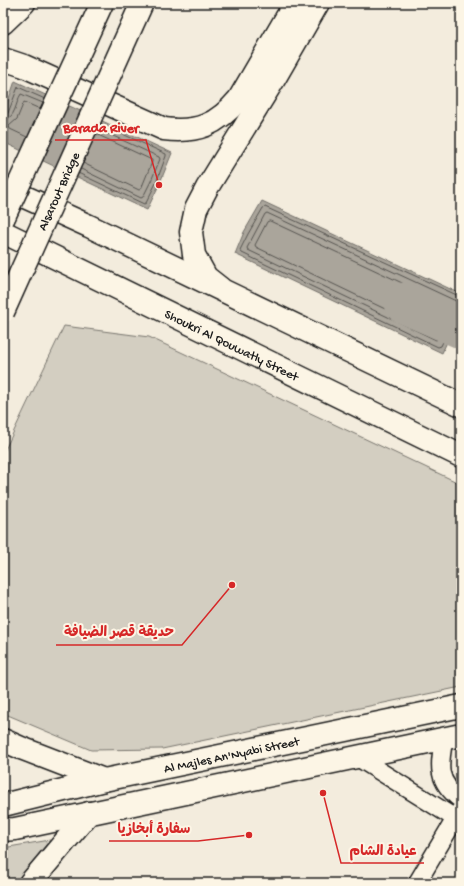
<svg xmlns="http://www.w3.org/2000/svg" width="464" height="886" viewBox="0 0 464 886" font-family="'Gochi Hand','Playpen Sans Arabic',sans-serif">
<rect width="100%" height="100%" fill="#f3ecdd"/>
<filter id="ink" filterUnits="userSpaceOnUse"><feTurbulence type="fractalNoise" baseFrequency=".025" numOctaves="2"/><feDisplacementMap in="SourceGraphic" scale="8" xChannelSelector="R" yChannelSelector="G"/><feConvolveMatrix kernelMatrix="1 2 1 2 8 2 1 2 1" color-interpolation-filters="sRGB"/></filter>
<g filter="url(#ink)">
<path fill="#d3cec1" stroke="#78756e" d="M64,326L149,337L461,484V687L162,749L91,750L3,713V454Z
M50,840L15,883H3V848Z"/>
<path fill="#aaa59b" stroke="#716e68" d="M15,81L172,153L159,185L147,210L3,142V116Z
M262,201L461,294V311L442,353L235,254L244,232Z"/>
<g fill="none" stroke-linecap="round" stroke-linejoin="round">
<path stroke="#55534f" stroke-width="1" d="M3,115H6L8,113L18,87L45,99
M3,120C16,119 15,103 21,94L43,103
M27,137L10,129L9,126L17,119L24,102L40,109
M83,163L139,190L141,189L152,162V160L96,134
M81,169L141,198L143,197L151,181L160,159L159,157L98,129
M78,173L144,204L146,203L156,183L166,156V154L101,124
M270,221L447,304V306L436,331L433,332L256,247L255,245L267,222Z
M461,297L265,207L263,208L248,234L240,250L242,253L438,347L441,346L456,314L461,311
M461,302L456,301L267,213L265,214L247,248L248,250L436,340L438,339L452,310L456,307L461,306"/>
<path stroke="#aaa59b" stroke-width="41" d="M404,303L461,328"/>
<g stroke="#1c1c1c" stroke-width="20">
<path id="street" d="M444,739C439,766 436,781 461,800
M357,757L461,822
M417,883L461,809"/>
</g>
<g stroke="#1c1c1c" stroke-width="25">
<g id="secondary">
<path d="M3,23L24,3"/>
<path d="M3,59L24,66L164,129C197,133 217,125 239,99L295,3"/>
<path d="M220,288L206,277L194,255L191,232L196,209L207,188L273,81L318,3"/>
<path d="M3,740L21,748L104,780"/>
<path id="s1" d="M3,805L104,780L461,706"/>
<path d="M3,830L15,829L461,735"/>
<path d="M30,883L89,813"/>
</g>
</g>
<g stroke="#1c1c1c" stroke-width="25">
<g id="highway">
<path d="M3,187L89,226L461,405"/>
<path id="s2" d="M3,232L461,456"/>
</g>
</g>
<use href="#street" stroke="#fcf5e5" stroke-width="17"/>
<use href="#secondary" stroke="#fcf5e5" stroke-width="22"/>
<use href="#highway" stroke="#fcf5e5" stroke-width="22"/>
<g stroke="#1c1c1c" stroke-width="25" stroke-linecap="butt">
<g id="secondary-bridge">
<path d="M3,219L102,3"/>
<path id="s3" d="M3,312L142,3"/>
</g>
</g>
<use href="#secondary-bridge" stroke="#fcf5e5" stroke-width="22"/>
</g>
</g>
<g text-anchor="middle" stroke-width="4" stroke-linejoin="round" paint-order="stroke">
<g font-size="13" fill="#1c1c1c" stroke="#fcf5e5">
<text dy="5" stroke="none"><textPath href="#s3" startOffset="133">Alsarout Bridge</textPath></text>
<text dy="5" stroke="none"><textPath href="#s2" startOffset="255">Shoukri Al Qouwatly Street</textPath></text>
<text dy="5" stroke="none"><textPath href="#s1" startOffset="234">Al Majles An'Nyabi Street</textPath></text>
</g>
</g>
<path fill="none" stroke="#d62828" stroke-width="1.5" d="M159 185L146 140H55M232 585L182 645H56M249 835L198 841H109M323 793L341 863H424"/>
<g fill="#d62828" stroke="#fcf5e5" stroke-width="1.5">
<circle cx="159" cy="185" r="4"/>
<circle cx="232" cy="585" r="4"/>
<circle cx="249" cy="835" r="4"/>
<circle cx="323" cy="793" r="4"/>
</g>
<g font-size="14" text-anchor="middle" font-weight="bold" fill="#d62828" stroke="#fcf5e5" stroke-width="4" stroke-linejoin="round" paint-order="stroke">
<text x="101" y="132">Barada River</text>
<text x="119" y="636">حديقة قصر الضيافة</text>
<text x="154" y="833">سفارة أبخازيا</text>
<text x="383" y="855">عيادة الشام</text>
</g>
<rect width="464" height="886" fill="none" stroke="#fcf5e5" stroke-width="16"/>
<rect x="8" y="8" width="448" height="870" fill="none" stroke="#1c1c1c" stroke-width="1.5" filter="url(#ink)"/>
</svg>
